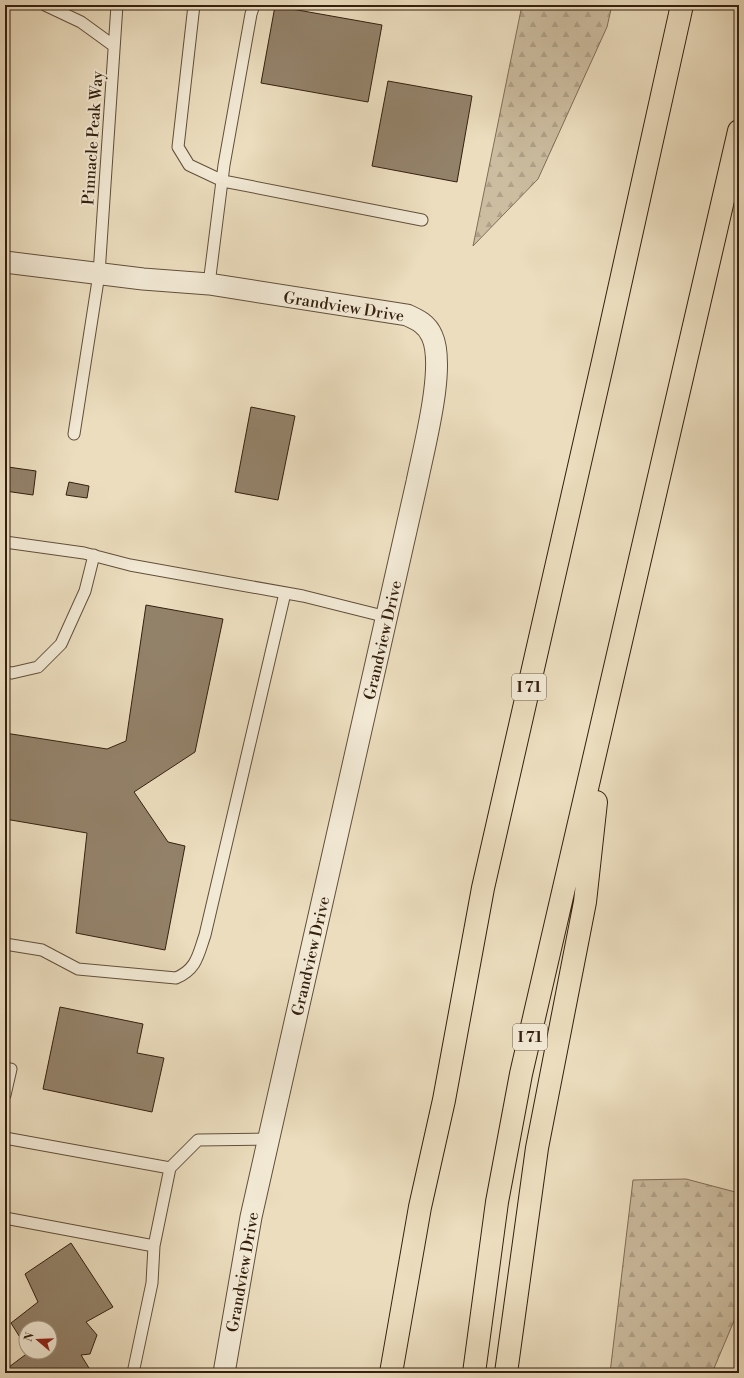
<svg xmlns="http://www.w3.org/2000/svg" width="744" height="1378" viewBox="0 0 744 1378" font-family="'Libre Bodoni',serif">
<defs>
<pattern id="forest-firs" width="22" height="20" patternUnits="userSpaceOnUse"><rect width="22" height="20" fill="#ccbda0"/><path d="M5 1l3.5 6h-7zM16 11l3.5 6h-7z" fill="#b0a289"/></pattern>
</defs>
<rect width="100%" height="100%" fill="#ebddbe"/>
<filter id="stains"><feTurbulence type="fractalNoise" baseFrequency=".005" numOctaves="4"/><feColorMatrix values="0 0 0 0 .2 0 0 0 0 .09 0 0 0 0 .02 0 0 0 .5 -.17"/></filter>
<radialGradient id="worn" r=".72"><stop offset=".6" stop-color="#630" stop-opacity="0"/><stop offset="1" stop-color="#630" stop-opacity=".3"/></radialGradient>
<path fill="url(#forest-firs)" stroke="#806e58" d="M522,5H612L607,27L538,179L473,246Z
M686,1179L739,1193V1309L712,1373H610L633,1180Z"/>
<path fill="#93826a" stroke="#34200f" d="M275,6L382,25L368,102L261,83Z
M388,81L472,96L457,182L372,166Z
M251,407L295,416L278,500L235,492Z
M8,467L36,471L33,495L5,491Z
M69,482L89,486L87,498L66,495Z
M146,605L223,619L195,752L134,792L168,842L185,846L165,950L76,933L87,833L5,819V733L107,749L126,741Z
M60,1007L143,1024L137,1053L164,1058L152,1112L43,1089Z
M71,1243L113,1307L86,1322L97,1335L90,1354L81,1355L92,1373H5V1370L29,1352H50V1328H26V1347L11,1323L38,1302L25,1274Z"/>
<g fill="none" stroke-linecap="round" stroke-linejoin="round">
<g stroke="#624f3b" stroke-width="13">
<path id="lane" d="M45,5L81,22L114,46
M194,5L178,147L189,165L223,181L422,220
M209,284L224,165L251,14L254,5
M74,434L99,274L117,5
M5,542L84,553L130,565L303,596L387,617
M5,672L12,673L38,667L61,644L85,591L94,555
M5,944L42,950L78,969L176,978C197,969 198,955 205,935L285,593
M5,1095L11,1069
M5,1138L170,1168
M5,1218L154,1246L170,1168L198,1140L269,1139
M133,1373L152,1283L154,1246"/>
</g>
<g stroke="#624f3b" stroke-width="23">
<path id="street" d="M5,262L143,279L209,284L407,315C418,320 427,324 432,336C446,366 424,447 417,482L251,1217L224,1373"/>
</g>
<g stroke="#34200f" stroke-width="24">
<path id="highway" d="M391,1373L420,1207L444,1100L483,888L604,357L682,5
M474,1373L497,1202L521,1074L739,131
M506,1373L537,1148L585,902L596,802"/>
</g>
<use href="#lane" stroke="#f2e9d5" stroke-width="11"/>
<use href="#street" stroke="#f2e9d5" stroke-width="21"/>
<use href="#highway" stroke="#ebddbe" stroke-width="22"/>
</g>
<g text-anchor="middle" stroke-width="4" stroke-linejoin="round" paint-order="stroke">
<g fill="#f2e9d5" stroke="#6d5c4a" stroke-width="1">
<rect x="512" y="674" width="34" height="26" rx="3"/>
<rect x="513" y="1024" width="34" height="26" rx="3"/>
</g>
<g font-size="15" font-weight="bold" fill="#34200f">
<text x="529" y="692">I 71</text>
<text x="530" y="1042">I 71</text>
</g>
<g font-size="16" fill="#34200f" stroke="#f2e9d5">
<text transform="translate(92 138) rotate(-86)" y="6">Pinnacle Peak Way</text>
<text transform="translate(344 306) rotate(9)" y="6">Grandview Drive</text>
<text transform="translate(382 640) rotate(-77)" y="6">Grandview Drive</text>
<text transform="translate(310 956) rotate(-77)" y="6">Grandview Drive</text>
<text transform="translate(242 1272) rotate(-80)" y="6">Grandview Drive</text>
</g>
</g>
<rect width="744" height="1378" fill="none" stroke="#ebddbe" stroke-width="20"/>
<rect x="6" y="6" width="732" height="1366" fill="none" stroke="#34200f" stroke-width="2"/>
<rect x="10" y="10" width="724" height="1358" fill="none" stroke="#34200f"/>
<g transform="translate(38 1340) rotate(289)"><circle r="19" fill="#f2e9d5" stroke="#a69986"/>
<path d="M0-3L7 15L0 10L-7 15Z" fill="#8f2418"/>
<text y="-6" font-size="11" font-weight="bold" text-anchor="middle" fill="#34200f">N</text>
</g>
<rect width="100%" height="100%" filter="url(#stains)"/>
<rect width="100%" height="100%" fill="url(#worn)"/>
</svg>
